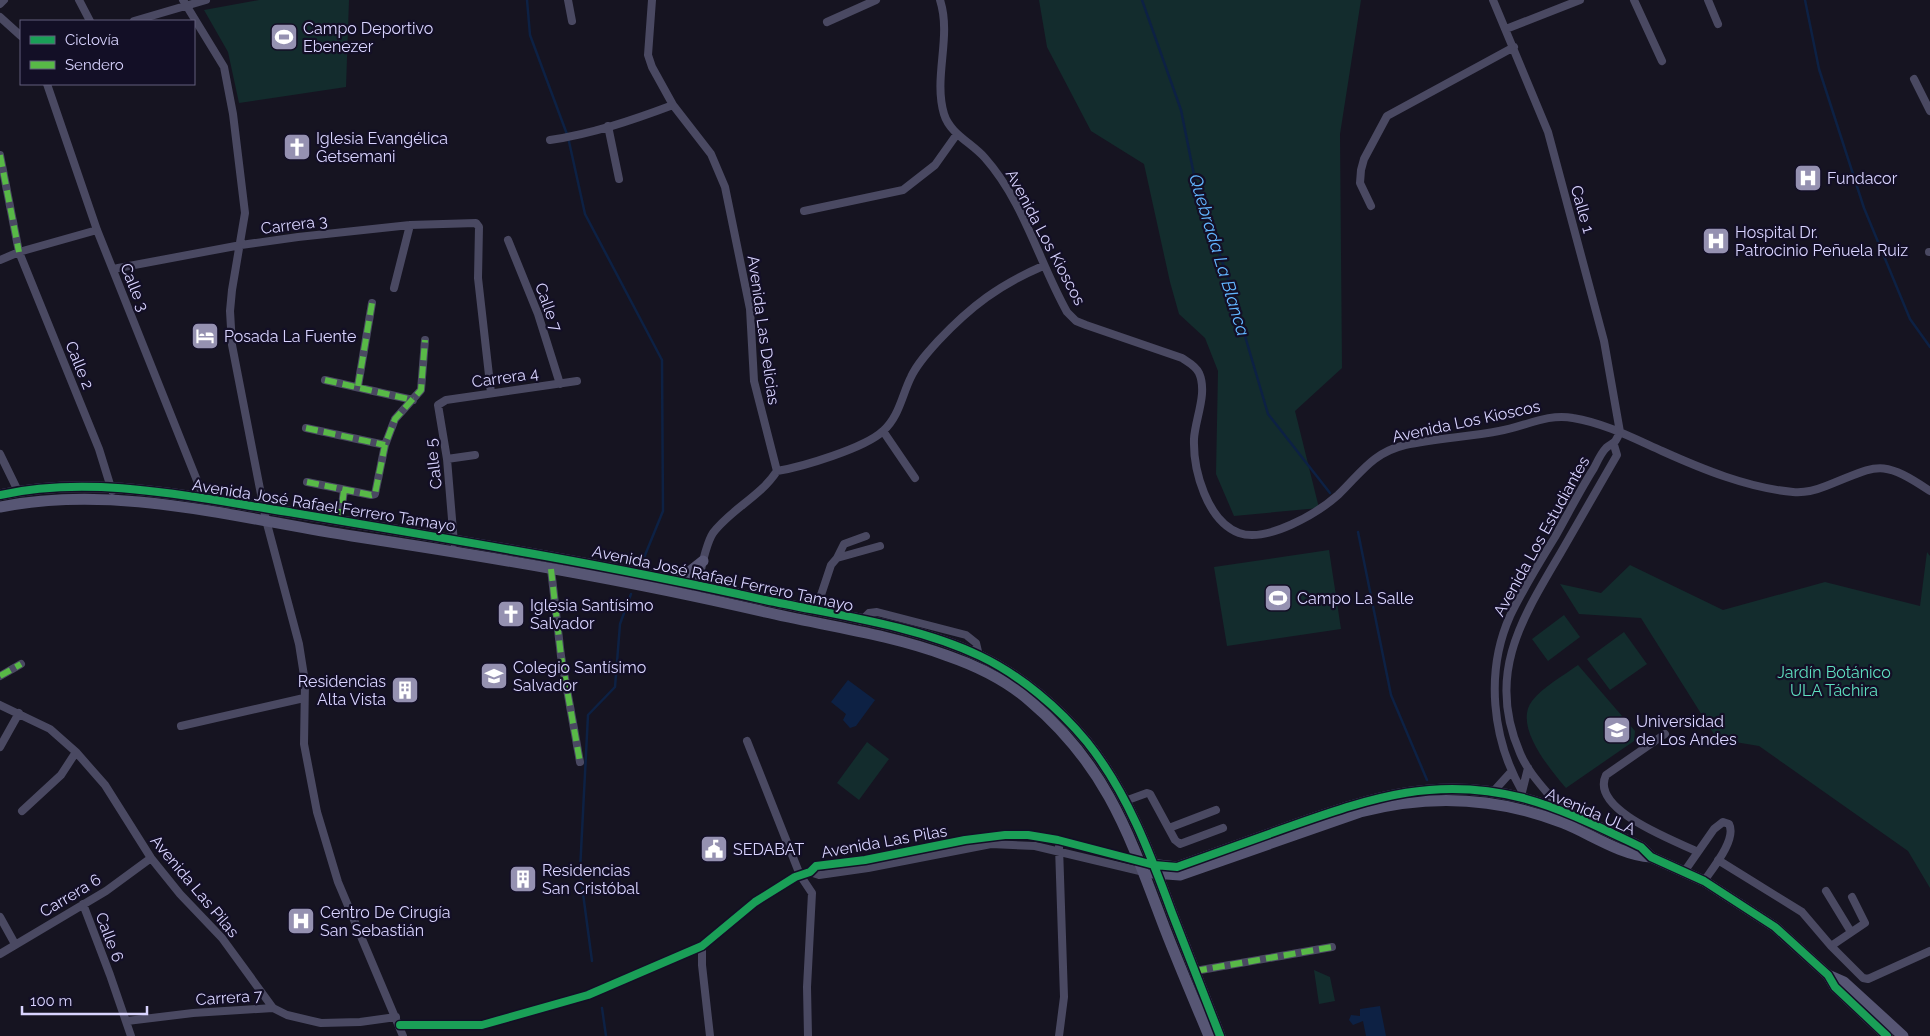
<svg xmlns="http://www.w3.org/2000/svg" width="1930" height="1036" viewBox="0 0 1930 1036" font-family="Raleway,sans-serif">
<rect width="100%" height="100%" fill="#161421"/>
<path fill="#132c2d" d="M259,0H349L346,87L239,103L228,52L204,10Z
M1039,0H1361L1340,134L1342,368L1295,411L1319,508L1234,516L1216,474L1218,371L1205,338L1179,314L1170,282L1144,164L1091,131L1047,47Z
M1329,550L1341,629L1227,646L1214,567Z
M1927,552L1930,556V888L1908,851L1759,746L1717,739L1641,618L1579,614L1560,584L1601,593L1630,565L1723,610L1825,582L1920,606Z
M1564,615L1580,637L1548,661L1532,639Z
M1624,632L1647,664L1610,690L1587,659Z
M1578,665L1635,731L1634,741L1566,788C1550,769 1513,726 1532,701C1544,686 1563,676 1578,665Z
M867,742L889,759L859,800L837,783Z
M1314,970L1330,977L1335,1001L1319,1004Z"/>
<path fill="#0d2144" d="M848,680L875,700L856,726L850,728L843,720L846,714L831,702Z
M1380,1006L1386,1036H1366L1363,1021L1353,1025L1349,1020L1351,1015L1360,1016V1009Z"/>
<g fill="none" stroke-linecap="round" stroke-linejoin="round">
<path stroke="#0d2144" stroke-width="2.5" d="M527,0L530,35L568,137L585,214L662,360L663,511L641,565
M1142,0L1181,110L1197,190L1227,275L1268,414L1330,493
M1805,0L1819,69L1864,208L1910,319L1930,347
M1358,532L1391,695L1427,780
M592,961L580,871L588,715L615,687L620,624L631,594
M602,1008L606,1036"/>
<path stroke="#4a4962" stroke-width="8" d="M79,0L90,21
M183,0L224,67L233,114L245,213L232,290L230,311L232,345L266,520L299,644L305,682L304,744L317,812L338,882L403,1036
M568,0L572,21
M652,0L648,55L652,67L673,105L711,154L725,187L750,309L754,381L777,471
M940,0C952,37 933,77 944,114C950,134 972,143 985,158C1024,202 1039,262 1067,312L1076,321L1086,325L1182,358C1188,362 1196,366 1199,373C1208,393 1195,419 1194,439C1193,470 1207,521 1239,533C1267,543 1318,513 1338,495C1361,473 1372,453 1405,445C1437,438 1468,437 1499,431C1524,427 1547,413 1573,418C1604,423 1633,438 1662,451C1702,469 1748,488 1793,492C1803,493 1816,490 1826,486C1878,466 1879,457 1930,491
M1493,0L1548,132L1604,341L1620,432
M1634,0L1662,61
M1708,0L1718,24
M0,4L4,0
M0,17L21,36
M134,21L206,0
M827,22L876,0
M1506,29L1580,0
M1914,79L1930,111
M47,84L97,230L204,498
M608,126L619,179
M550,140C592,134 633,120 673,105
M0,155L19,252L99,449L112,491
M1371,206L1360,183L1361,170L1364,159L1387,116L1514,47
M804,211L903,190L935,165L957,134
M508,240L538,314L560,384
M1929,252H1930
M0,260L19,252L97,230
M113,269L241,245L298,237L410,225L476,223L479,227L478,278L491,393
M394,288L410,225
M325,380L413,400
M358,386L372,303
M306,428L385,445
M883,431L915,478
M0,454L18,491
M447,459L475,455
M777,471C802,467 865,448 883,431C899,417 902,395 911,377C917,364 928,352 938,341C971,306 999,285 1043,266
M307,482L371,495L375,494L385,445L395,419L421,390L425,340
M340,521L344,490
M454,543L447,459L438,405L446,400L577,381
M837,558L844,544L866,536
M551,569L561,656L580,762
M697,589C700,574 705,545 713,533C731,509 760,497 777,471
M816,610L831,565L837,558L880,546
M861,621L869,613L877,612L966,635L976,643L979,656
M0,676L21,664
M0,705L50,729L76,752L105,785L151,858L180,894L222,938L273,1008L287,1015L321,1023L360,1022L396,1017
M181,726L304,698
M1665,734L1606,775C1589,810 1676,841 1698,852
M747,741L800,875L812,893L807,987L808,1036
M0,747L19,713
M1522,791C1492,739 1485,672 1510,616C1523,589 1539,563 1555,537C1568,514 1580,490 1594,468C1597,462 1601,453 1606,448C1615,441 1614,445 1620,432
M1522,792L1528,768
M1492,793L1511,772
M1125,801L1147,793L1150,794L1175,840L1180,844L1223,828
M22,811L61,775L76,752
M1562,811C1548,792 1529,775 1520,753C1486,675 1521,620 1560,554C1579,521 1598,488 1617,455L1614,445
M1169,828L1216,810
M1718,860L1802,912L1831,946L1863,978L1868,979L1930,951
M810,872L819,875L868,868L991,844L1035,846L1144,872
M1684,872L1714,829L1723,822L1729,824C1737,839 1713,868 1704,881
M1826,891L1851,932
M83,904L110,975L131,1036
M0,917L15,944
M702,946V965L710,1036
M1831,946L1865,923L1852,897
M0,954L106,891L151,858
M1195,971L1332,947
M127,1021L193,1013L273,1008
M400,1025H482L588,995L702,946L755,902L795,877L810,872L816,866L865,860L965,840L1005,835H1028L1058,840L1140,862
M1059,1036L1064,997L1059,847"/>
<path stroke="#575674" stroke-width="11" d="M0,495C86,476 178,494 264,508C432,536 599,563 765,600C835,615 915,625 980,656C1020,675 1059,708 1087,742C1127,792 1150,853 1172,913C1188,954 1204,995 1220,1036
M0,507C117,484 236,518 352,536C490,557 628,580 765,612C826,626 889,634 948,656C977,666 1007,681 1030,701C1108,767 1130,837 1165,929C1179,965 1194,1000 1209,1036
M679,580L703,561
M1149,864L1177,867C1216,853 1255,839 1294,825C1374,797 1437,776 1523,798C1564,809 1603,829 1641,847L1651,857L1704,881L1775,927L1828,975L1835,987L1887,1036
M1153,873L1180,875L1360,812C1428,794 1497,797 1563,823C1591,834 1620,855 1651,857
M1828,975L1844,982L1903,1036"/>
<path stroke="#58b947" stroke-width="6" stroke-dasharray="12 6" stroke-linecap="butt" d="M0,155L19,252
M325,380L413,400
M358,386L372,303
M306,428L385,445
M307,482L371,495L375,494L385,445L395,419L421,390L425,340
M340,521L344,490
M551,569L561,656L580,762
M0,676L21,664
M1195,971L1332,947"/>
<g stroke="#130f26" stroke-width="11">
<path id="cycleway" d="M0,495C86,476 178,494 264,508C432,536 599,563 765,600C835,615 915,625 980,656C1020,675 1059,708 1087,742C1127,792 1150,853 1172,913C1188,954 1204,995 1220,1036
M400,1025H482L588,995L702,946L755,902L795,877L810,872L816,866L865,860L965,840L1005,835H1028L1058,840L1154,865L1177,867C1216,853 1255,839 1294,825C1374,797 1437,776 1523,798C1564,809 1603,829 1641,847L1651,857L1704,881L1775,927L1828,975L1835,987L1887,1036"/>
</g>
<use href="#cycleway" stroke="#1a9f57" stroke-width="8"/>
</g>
<defs>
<g id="stadium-square" transform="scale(1.4375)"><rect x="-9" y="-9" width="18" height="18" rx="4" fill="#9591b1" stroke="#130f26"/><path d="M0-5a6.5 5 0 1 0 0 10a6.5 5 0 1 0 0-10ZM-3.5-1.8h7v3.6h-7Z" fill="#fff"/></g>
<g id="church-square" transform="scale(1.4375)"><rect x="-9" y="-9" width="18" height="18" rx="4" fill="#9591b1" stroke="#130f26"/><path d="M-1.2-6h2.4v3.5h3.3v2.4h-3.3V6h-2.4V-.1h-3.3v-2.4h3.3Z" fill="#fff"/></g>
<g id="hospital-square" transform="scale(1.4375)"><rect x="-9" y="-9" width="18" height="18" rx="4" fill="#9591b1" stroke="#130f26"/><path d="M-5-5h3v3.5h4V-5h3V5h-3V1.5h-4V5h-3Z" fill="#fff"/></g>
<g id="hotel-square" transform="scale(1.4375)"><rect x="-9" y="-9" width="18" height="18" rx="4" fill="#9591b1" stroke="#130f26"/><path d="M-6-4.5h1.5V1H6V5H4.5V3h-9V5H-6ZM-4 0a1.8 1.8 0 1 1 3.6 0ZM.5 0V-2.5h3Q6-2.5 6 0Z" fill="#fff"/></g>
<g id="school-square" transform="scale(1.4375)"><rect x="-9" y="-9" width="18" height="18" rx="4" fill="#9591b1" stroke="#130f26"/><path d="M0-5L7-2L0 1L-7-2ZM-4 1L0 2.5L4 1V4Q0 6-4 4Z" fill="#fff"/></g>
<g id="building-square" transform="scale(1.4375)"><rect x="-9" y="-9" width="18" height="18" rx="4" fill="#9591b1" stroke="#130f26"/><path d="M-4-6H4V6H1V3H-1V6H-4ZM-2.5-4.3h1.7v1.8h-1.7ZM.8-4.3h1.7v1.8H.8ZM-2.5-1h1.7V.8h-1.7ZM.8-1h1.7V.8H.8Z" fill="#fff"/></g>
<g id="university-square" transform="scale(1.4375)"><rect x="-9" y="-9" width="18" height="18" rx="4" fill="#9591b1" stroke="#130f26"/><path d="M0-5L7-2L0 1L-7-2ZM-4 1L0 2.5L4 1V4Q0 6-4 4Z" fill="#fff"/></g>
<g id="civic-square" transform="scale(1.4375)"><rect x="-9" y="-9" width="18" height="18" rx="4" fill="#9591b1" stroke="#130f26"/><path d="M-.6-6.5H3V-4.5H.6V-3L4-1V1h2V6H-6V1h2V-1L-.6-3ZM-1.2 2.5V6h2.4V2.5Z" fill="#fff"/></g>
</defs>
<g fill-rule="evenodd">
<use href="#stadium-square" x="284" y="37"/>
<use href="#church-square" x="297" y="147"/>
<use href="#hospital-square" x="1808" y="178"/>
<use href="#hospital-square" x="1716" y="241"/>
<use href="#hotel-square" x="205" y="336"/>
<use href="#stadium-square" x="1278" y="598"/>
<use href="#church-square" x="511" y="614"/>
<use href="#school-square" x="494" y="676"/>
<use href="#building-square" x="405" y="690"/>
<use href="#university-square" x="1617" y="730"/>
<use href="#civic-square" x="714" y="849"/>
<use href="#building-square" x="523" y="879"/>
<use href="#hospital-square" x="301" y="921"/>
</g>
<g text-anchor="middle" stroke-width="4.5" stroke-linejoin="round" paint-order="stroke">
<g font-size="16" fill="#d9d4ff" stroke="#130f26" text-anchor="start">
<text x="303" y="34">Campo Deportivo<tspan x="303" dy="18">Ebenezer</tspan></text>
<text x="316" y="144">Iglesia Evangélica<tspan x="316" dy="18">Getsemani</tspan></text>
<text x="1827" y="184">Fundacor</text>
<text x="1735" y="238">Hospital Dr.<tspan x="1735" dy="18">Patrocinio Peñuela Ruiz</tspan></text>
<text x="224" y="342">Posada La Fuente</text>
<text x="1297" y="604">Campo La Salle</text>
<text x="530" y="611">Iglesia Santísimo<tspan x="530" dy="18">Salvador</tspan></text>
<text x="513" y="673">Colegio Santísimo<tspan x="513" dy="18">Salvador</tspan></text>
<text x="386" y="687" text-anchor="end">Residencias<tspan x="386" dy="18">Alta Vista</tspan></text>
<text x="1636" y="727">Universidad<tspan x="1636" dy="18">de Los Andes</tspan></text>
<text x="733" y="855">SEDABAT</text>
<text x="542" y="876">Residencias<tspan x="542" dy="18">San Cristóbal</tspan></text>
<text x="320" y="918">Centro De Cirugía<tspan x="320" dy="18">San Sebastián</tspan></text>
</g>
<g font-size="16" fill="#d9d4ff" stroke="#130f26">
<text transform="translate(1583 209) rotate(74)" y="6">Calle 1</text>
<text transform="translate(294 224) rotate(-7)" y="6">Carrera 3</text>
<text transform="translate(1046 237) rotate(62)" y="6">Avenida Los Kioscos</text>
<text transform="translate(135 287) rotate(68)" y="6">Calle 3</text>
<text transform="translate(549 307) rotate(70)" y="6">Calle 7</text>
<text transform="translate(764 330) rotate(82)" y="6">Avenida Las Delicias</text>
<text transform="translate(80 365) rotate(68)" y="6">Calle 2</text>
<text transform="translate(505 377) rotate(-8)" y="6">Carrera 4</text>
<text transform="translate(1466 421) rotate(-12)" y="6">Avenida Los Kioscos</text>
<text transform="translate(433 464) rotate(-97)" y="6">Calle 5</text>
<text transform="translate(324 505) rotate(9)" y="6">Avenida José Rafael Ferrero Tamayo</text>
<text transform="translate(1541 536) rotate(-61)" y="6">Avenida Los Estudiantes</text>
<text transform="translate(723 578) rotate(12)" y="6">Avenida José Rafael Ferrero Tamayo</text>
<text transform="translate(1591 811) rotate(23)" y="6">Avenida ULA</text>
<text transform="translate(884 841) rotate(-10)" y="6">Avenida Las Pilas</text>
<text transform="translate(195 886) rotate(50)" y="6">Avenida Las Pilas</text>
<text transform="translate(70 895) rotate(-31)" y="6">Carrera 6</text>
<text transform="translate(110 937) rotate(69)" y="6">Calle 6</text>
<text transform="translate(229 997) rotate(-4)" y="6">Carrera 7</text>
</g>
<g font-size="16" fill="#5fe0c0" stroke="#130f26">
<text x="1834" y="678">Jardín Botánico<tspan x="1834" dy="18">ULA Táchira</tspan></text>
</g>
<g font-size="18" font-style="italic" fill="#62b6ff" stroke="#130f26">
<text transform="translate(1219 255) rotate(73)" y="6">Quebrada La Blanca</text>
</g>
</g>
<rect x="20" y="20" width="175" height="65" fill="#130f26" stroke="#625e7d"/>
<rect x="30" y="36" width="25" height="8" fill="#1a9f57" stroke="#625e7d"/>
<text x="65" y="45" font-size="15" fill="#d9d4ff">Ciclovía</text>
<rect x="30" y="61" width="25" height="8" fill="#58b947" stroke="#625e7d"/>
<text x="65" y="70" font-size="15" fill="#d9d4ff">Sendero</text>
<path d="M22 1006v8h125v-8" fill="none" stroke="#d9d4ff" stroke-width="2.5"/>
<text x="30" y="1006" font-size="15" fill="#d9d4ff" stroke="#130f26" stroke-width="4" paint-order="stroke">100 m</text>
</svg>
